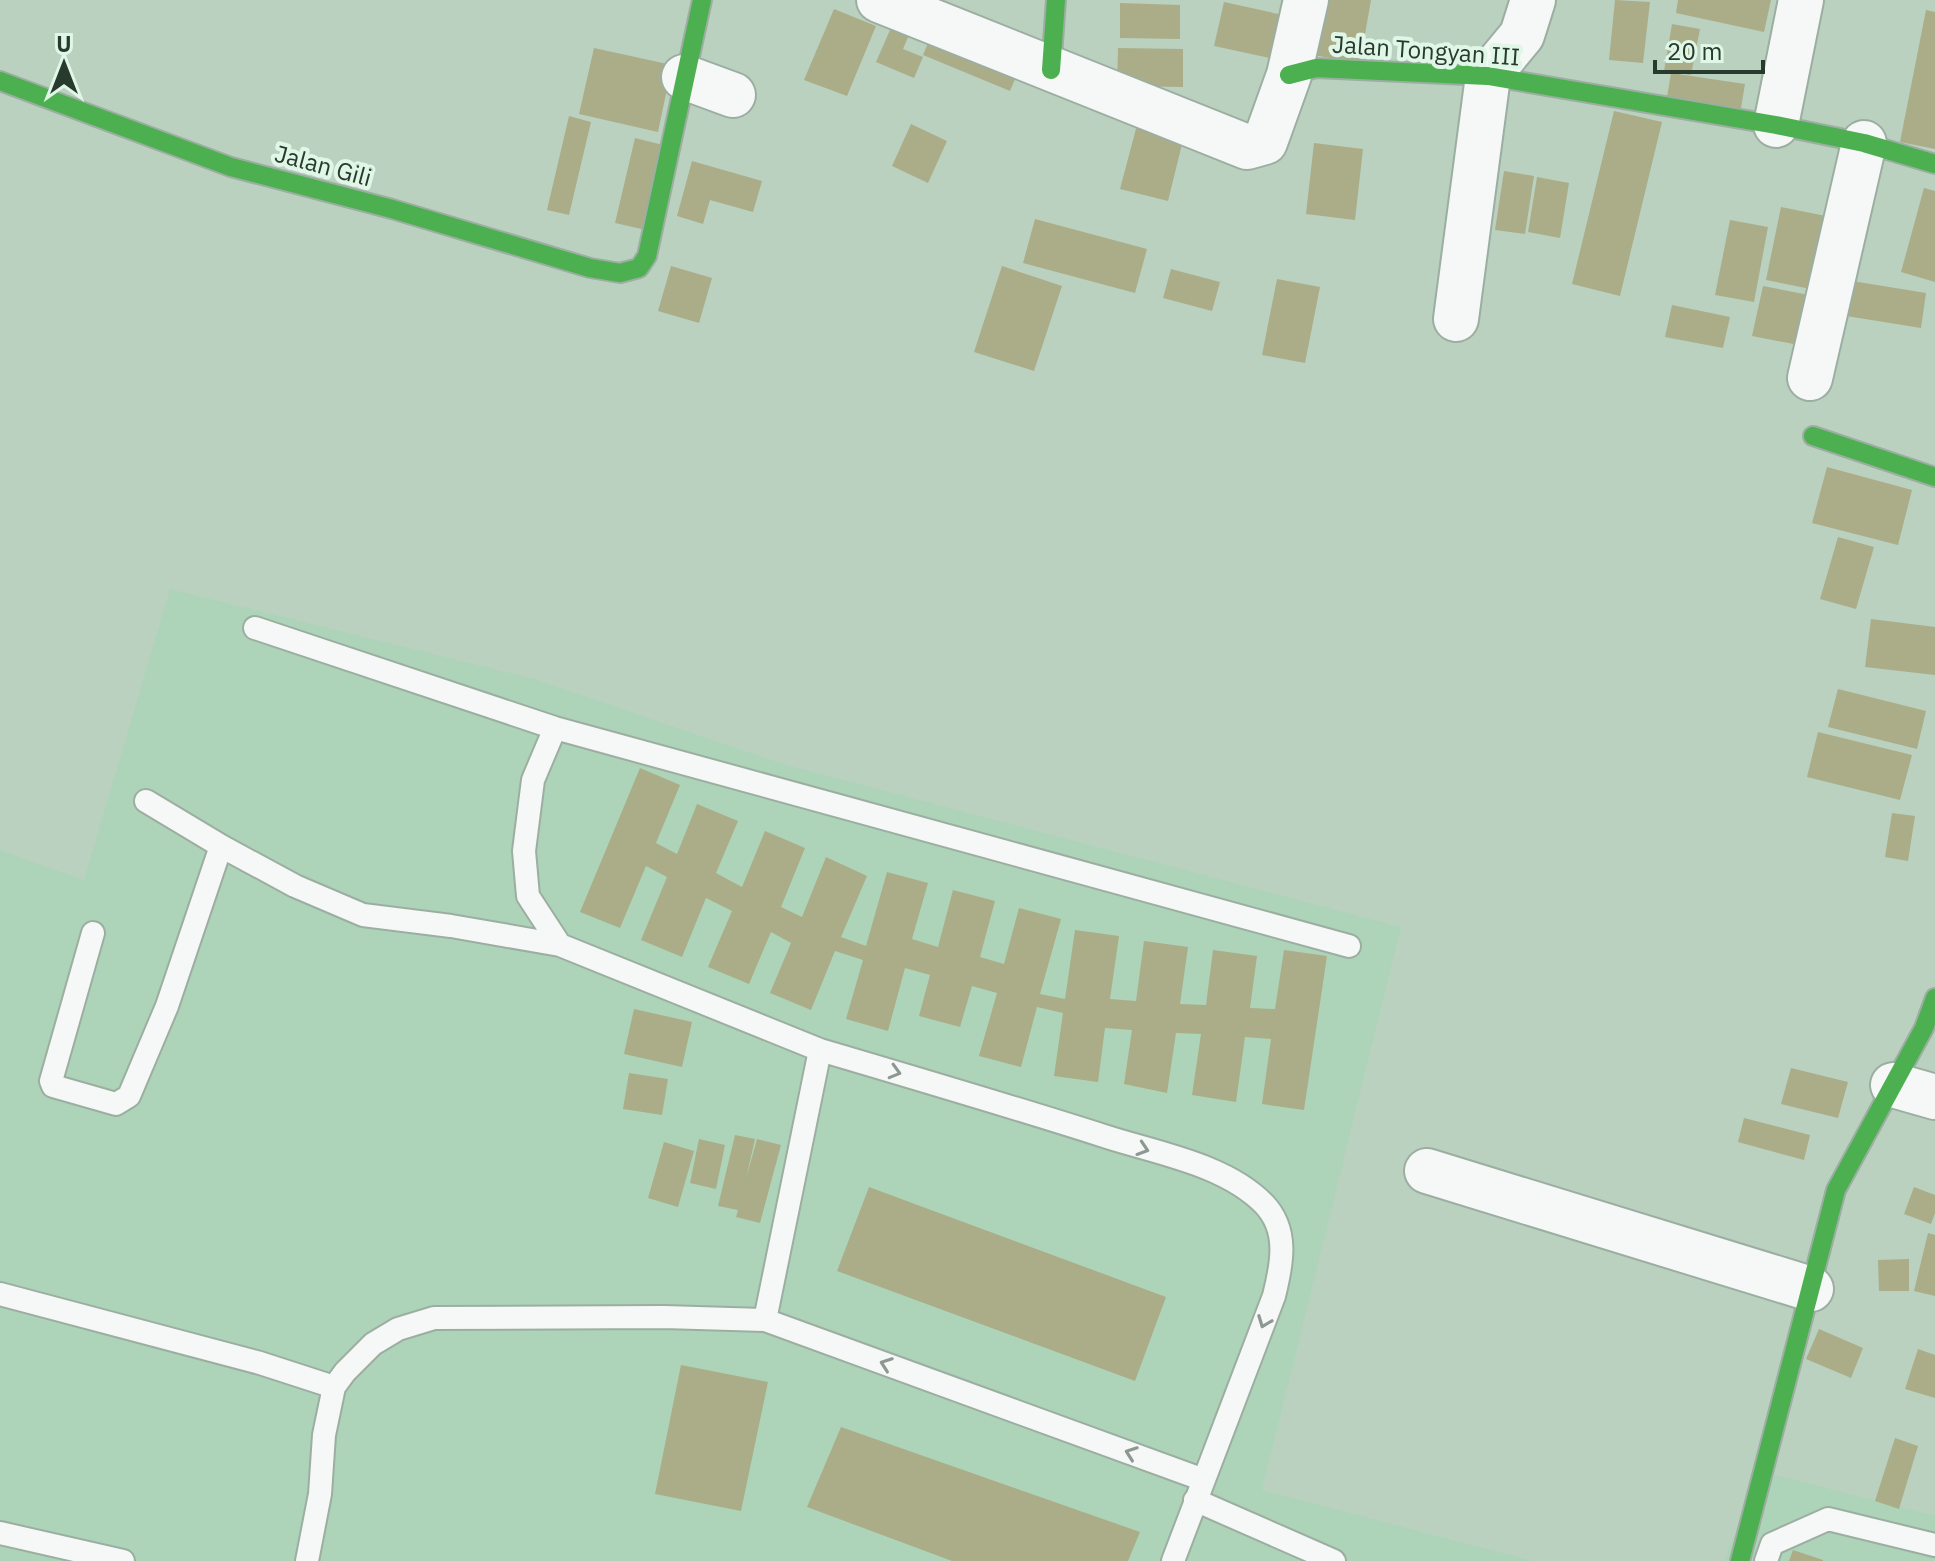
<svg xmlns="http://www.w3.org/2000/svg" width="1935" height="1561" viewBox="0 0 1935 1561" font-family="'IBM Plex Sans',sans-serif">
<rect width="100%" height="100%" fill="#bad1c0"/>
<path fill="#add4b8" d="M170,589L534,679L783,764L1401,927L1262,1490L1533,1561H0V850L84,880Z
M1759,1471L1935,1516V1561H1724Z"/>
<path fill="#aaad88" d="M1323,0H1371L1360,63L1313,55Z
M1615,0L1650,2L1643,63L1609,60Z
M1678,0H1771L1764,32L1676,13Z
M1224,2L1292,17L1283,61L1214,46Z
M1120,3L1180,5V39L1120,38Z
M834,9L876,26L847,96L804,80Z
M1926,10L1935,12V149L1900,142Z
M897,14L915,21L903,49L923,57L914,78L876,62Z
M1672,24L1700,29L1691,75L1664,71Z
M934,29L1021,65L1010,91L923,55Z
M594,48L672,65L658,132L579,114Z
M1118,48L1183,49V87L1117,86Z
M1671,73L1745,84L1740,114L1666,103Z
M1614,111L1662,122L1620,296L1572,284Z
M569,116L591,122L569,215L547,210Z
M911,124L947,141L928,183L892,166Z
M1137,125L1184,136L1168,201L1120,189Z
M635,138L667,146L646,230L615,223Z
M1314,143L1363,149L1355,220L1306,214Z
M692,161L762,181L753,212L710,200L703,224L677,216Z
M1504,171L1534,176L1525,234L1495,230Z
M1537,177L1569,183L1560,238L1528,232Z
M1924,188L1935,191V282L1901,272Z
M1781,207L1831,217L1816,290L1766,280Z
M1035,219L1147,249L1135,293L1023,263Z
M1730,220L1768,227L1754,302L1715,295Z
M671,266L712,278L699,323L658,311Z
M1002,266L1062,286L1034,371L974,352Z
M1171,269L1220,282L1212,311L1163,298Z
M1277,279L1320,287L1305,363L1262,355Z
M1840,279L1926,293L1921,328L1834,314Z
M1763,286L1814,296L1804,346L1752,336Z
M1672,305L1730,317L1723,348L1665,337Z
M1827,467L1912,490L1898,545L1812,523Z
M1838,537L1874,547L1856,609L1820,599Z
M1871,619L1935,627V675L1865,667Z
M1838,689L1926,711L1917,749L1828,727Z
M1818,732L1912,755L1900,800L1807,777Z
M640,768L680,785L656,843L677,854L697,804L738,821L716,873L742,887L765,831L805,848L781,907L802,917L826,857L867,876L841,937L866,946L887,872L928,883L912,939L938,947L953,890L995,901L980,957L1004,964L1019,908L1061,919L1040,994L1065,999L1075,930L1119,936L1110,999L1136,1001L1144,941L1188,947L1180,1004L1206,1005L1213,950L1257,956L1250,1008L1275,1009L1284,950L1327,956L1304,1110L1262,1104L1271,1039L1245,1037L1236,1102L1192,1095L1201,1034L1176,1033L1167,1093L1124,1084L1132,1030L1105,1028L1098,1082L1054,1076L1063,1013L1037,1007L1021,1067L979,1056L997,993L972,986L960,1027L919,1016L930,975L905,968L888,1031L846,1019L863,960L835,951L811,1010L770,993L791,943L771,932L749,984L708,967L732,911L706,898L682,957L641,940L667,877L646,866L620,928L580,912Z
M1892,813L1915,816L1908,861L1885,857Z
M634,1009L692,1022L682,1067L624,1054Z
M1791,1068L1848,1082L1838,1118L1781,1104Z
M629,1073L668,1079L662,1115L623,1109Z
M1744,1118L1810,1135L1804,1160L1738,1142Z
M735,1135L755,1139L746,1179L757,1139L781,1145L760,1223L736,1217L738,1210L718,1206Z
M699,1139L725,1145L716,1189L690,1183Z
M664,1142L694,1151L678,1207L648,1198Z
M869,1187L1166,1297L1135,1381L837,1271Z
M1914,1187L1935,1195V1213L1931,1224L1904,1214Z
M1928,1233L1935,1235V1296L1914,1291Z
M1909,1259V1291H1879L1878,1260Z
M1819,1329L1863,1348L1851,1378L1806,1359Z
M1918,1349L1935,1355V1398L1905,1389Z
M681,1365L768,1382L741,1511L655,1494Z
M841,1427L1140,1532L1128,1561H952L807,1507Z
M1895,1438L1918,1446L1899,1509L1875,1501Z
M1793,1550L1823,1560V1561H1789Z"/>
<g fill="none" stroke-linecap="round" stroke-linejoin="round">
<g stroke="#9caea1" stroke-width="26">
<path id="lane" d="M255,628L555,728
M146,801L221,846L295,886L363,915L451,926L560,945L820,1050L765,1320
M93,933L51,1081L53,1086L116,1104L129,1096L167,1006L221,846
M560,945L528,896L524,851L533,780L555,728L1349,946
M820,1050C915,1078 1010,1106 1104,1136C1156,1153 1225,1164 1264,1204C1289,1230 1282,1264 1274,1296L1173,1561
M0,1294L260,1363L334,1387
M1195,1500L1334,1561
M0,1533L123,1561
M307,1561L320,1494L324,1435L334,1387L345,1372L373,1344L398,1329L434,1318L664,1317L765,1320L1204,1480
M1766,1561L1772,1544L1828,1519L1935,1545"/>
</g>
<g stroke="#9caea1" stroke-width="48">
<path id="street" d="M879,0L1247,147L1265,142L1289,75L1306,0
M684,77L733,95
M1776,125L1801,0
M1456,319L1488,76L1522,35L1533,0
M1810,378L1864,143
M1893,1085L1935,1097
M1427,1171L1811,1289"/>
</g>
<g stroke="#9caea1" stroke-width="22">
<path id="fast" d="M1051,70L1056,0
M1289,75L1316,68L1488,76L1776,125L1864,143L1935,164
M0,81L231,167L392,209L590,268L620,273L639,268L647,256L702,0
M1813,436L1935,477
M1740,1561L1836,1190L1924,1028L1935,998"/>
</g>
<use href="#lane" stroke="#f5f8f6" stroke-width="22"/>
<use href="#street" stroke="#f5f8f6" stroke-width="44"/>
<use href="#fast" stroke="#4caf50" stroke-width="18"/>
</g>
<defs><path id="oneway-chevron" d="M-2-3.5L2.5 0L-2 3.5" fill="none" stroke-width="1.6" stroke-linecap="round" stroke-linejoin="round" transform="scale(2)"/></defs>
<g stroke="#8e9892">
<use href="#oneway-chevron" transform="translate(895 1072) rotate(16)"/>
<use href="#oneway-chevron" transform="translate(1143 1149) rotate(18)"/>
<use href="#oneway-chevron" transform="translate(1264 1322) rotate(111)"/>
<use href="#oneway-chevron" transform="translate(886 1364) rotate(-160)"/>
<use href="#oneway-chevron" transform="translate(1131 1453) rotate(-160)"/>
</g>
<g text-anchor="middle" stroke-width="8" stroke-linejoin="round" paint-order="stroke">
<g font-size="24" fill="#28392d" stroke="#e0f6e6">
<text transform="translate(1426 51) rotate(4)" y="8">Jalan Tongyan III</text>
<text transform="translate(323 166) rotate(15)" y="8">Jalan Gili</text>
</g>
</g>
<g transform="translate(64 64)" stroke="#e0f6e6" stroke-width="6" paint-order="stroke">
<path d="M0-6L14 30L0 20L-14 30Z" fill="#28392d"/>
<text y="-12" font-size="22" font-weight="bold" text-anchor="middle" fill="#28392d">U</text>
</g>
<path d="M1655 60v12h108v-12" fill="none" stroke="#28392d" stroke-width="4"/>
<text x="1667" y="60" font-size="24" fill="#28392d" stroke="#e0f6e6" stroke-width="6" paint-order="stroke">20 m</text>
</svg>
